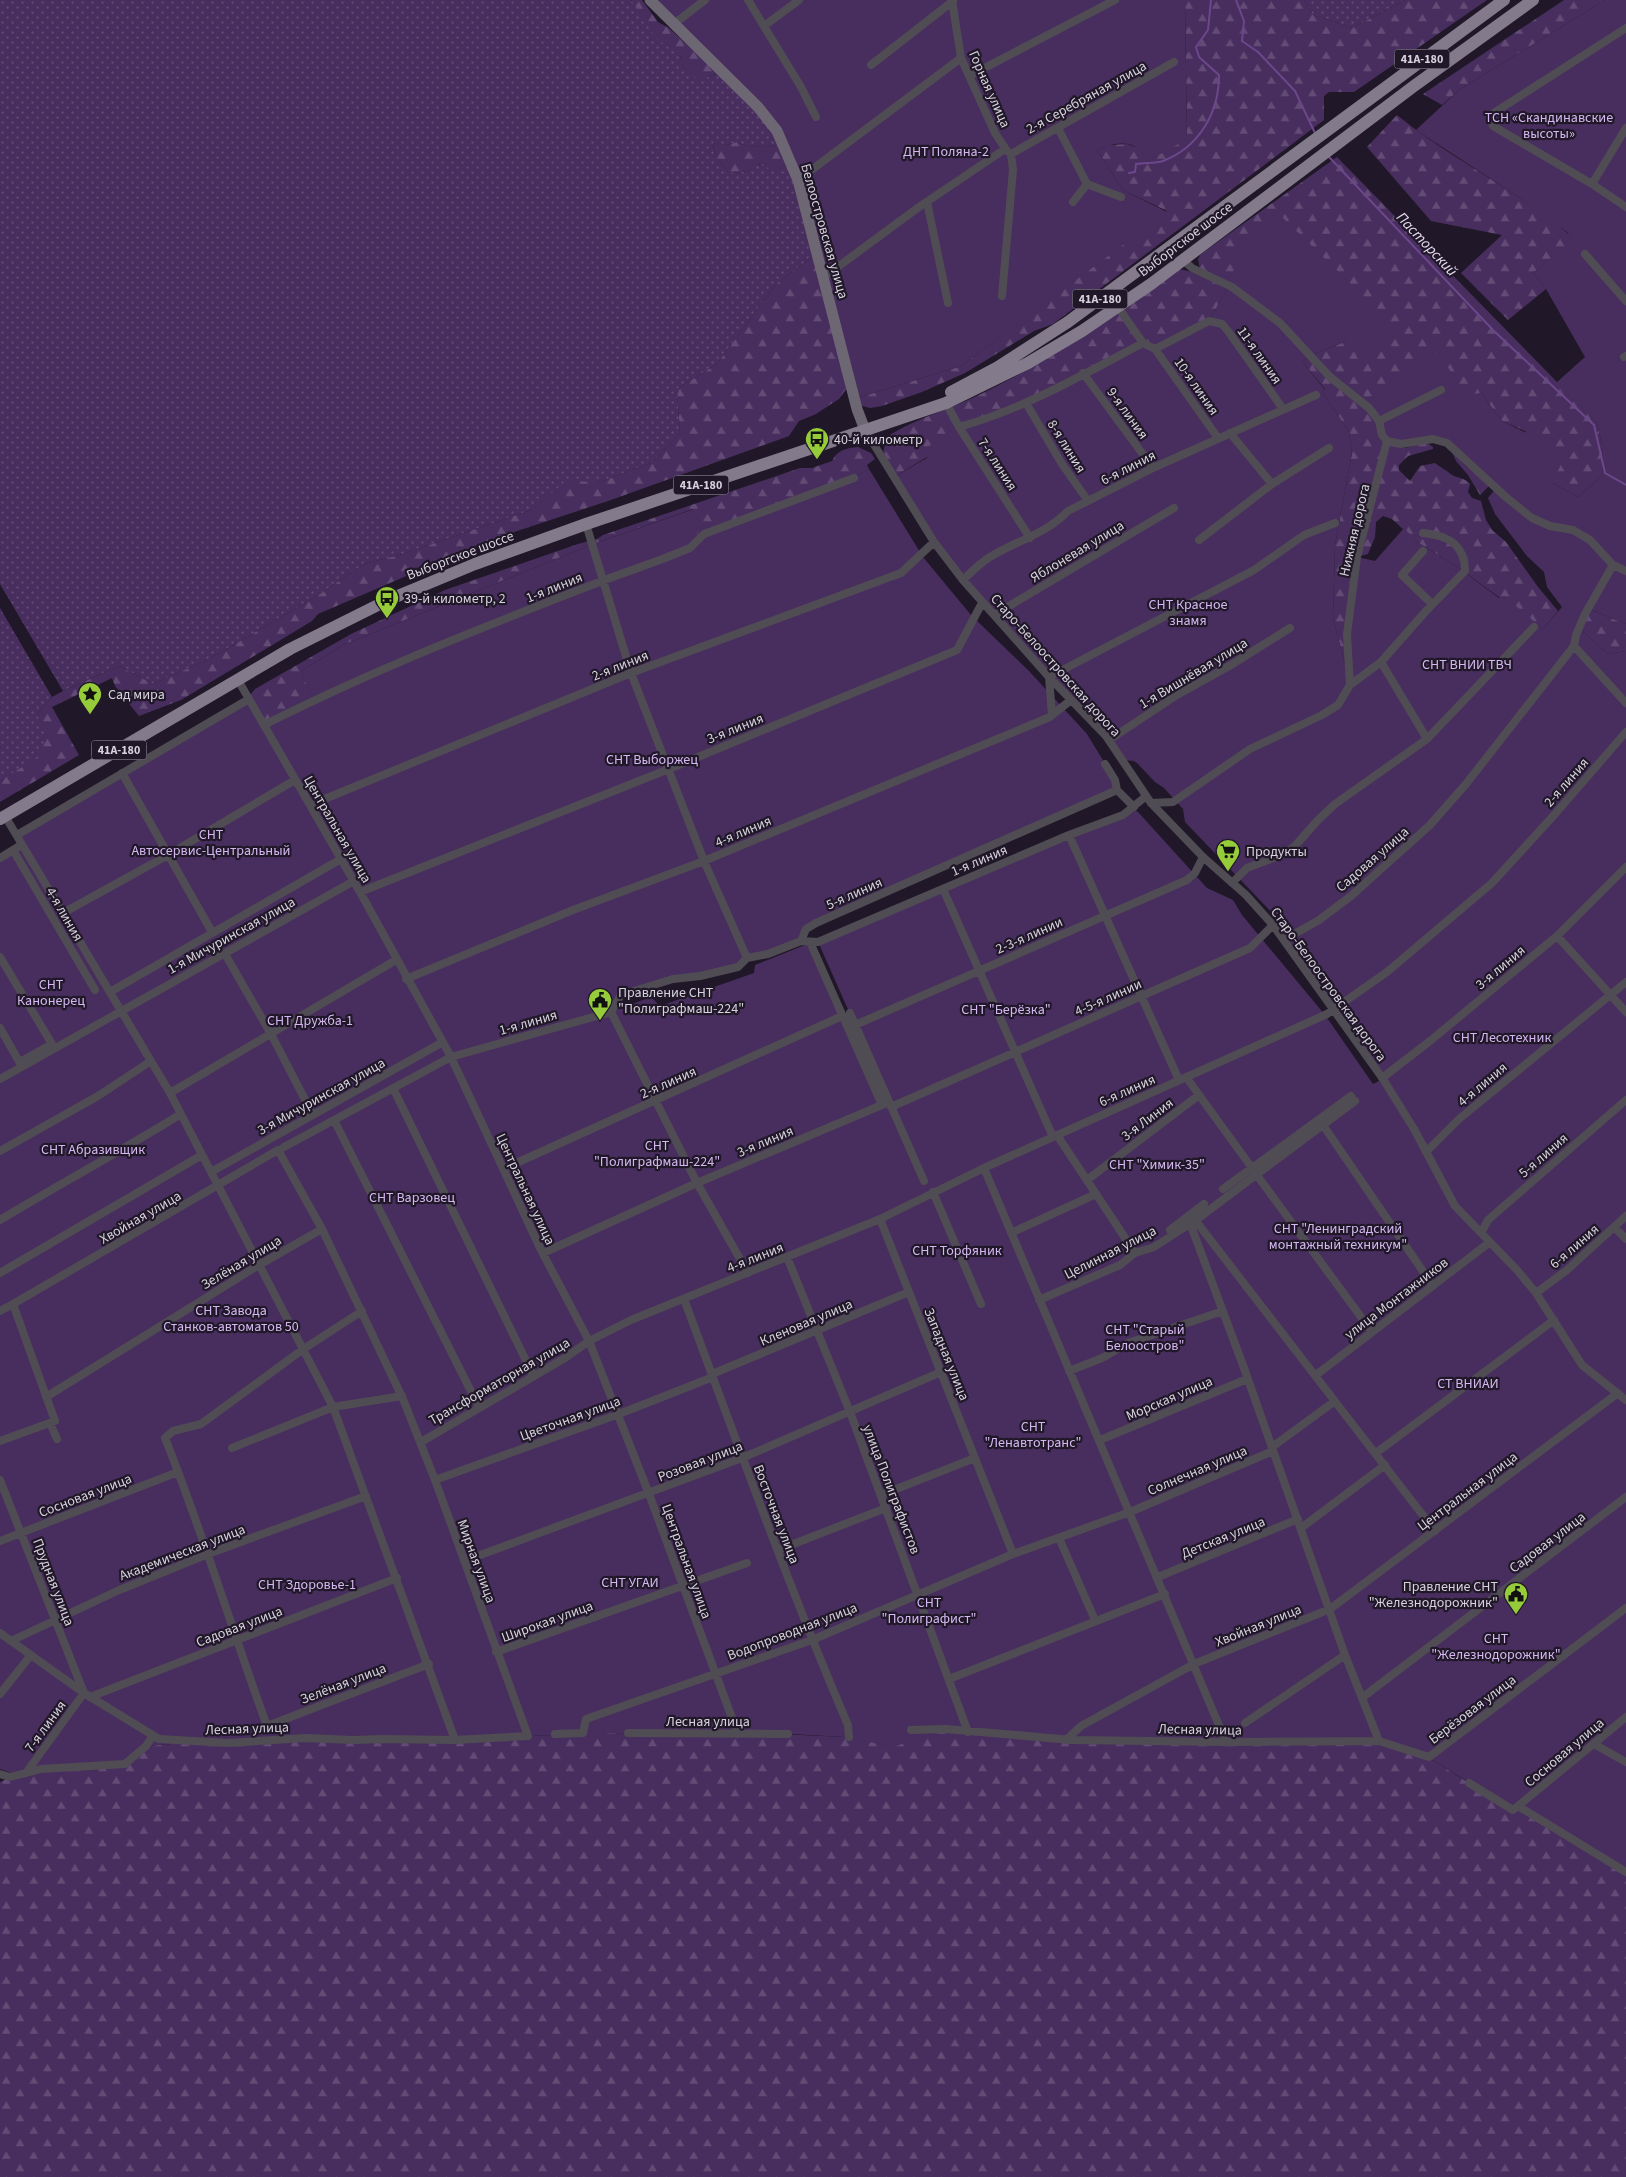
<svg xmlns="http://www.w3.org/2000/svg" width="1626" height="2177" viewBox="0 0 1626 2177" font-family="'Source Sans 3',sans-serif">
<defs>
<pattern id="grass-dots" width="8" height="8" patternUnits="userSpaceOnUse" patternTransform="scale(1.25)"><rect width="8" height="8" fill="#482e5e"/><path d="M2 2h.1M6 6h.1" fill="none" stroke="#624b75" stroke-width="1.8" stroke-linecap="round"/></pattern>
<pattern id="forest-firs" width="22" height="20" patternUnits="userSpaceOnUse" patternTransform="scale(1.25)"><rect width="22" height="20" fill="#482e5e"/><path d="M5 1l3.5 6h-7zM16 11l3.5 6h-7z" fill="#624b75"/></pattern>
</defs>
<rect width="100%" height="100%" fill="#201828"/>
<path fill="url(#grass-dots)" d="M0,0H631L641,14L680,56L683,67L698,80L723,72L783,144L778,147L747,146L737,142L727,145L713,143L715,155L728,172C741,173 748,173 757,164L774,169L794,170L817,253L775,285L717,364L677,389L680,433L653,462L600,482H566L531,510L403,554L364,564L317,596L211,658L153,684L119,666L63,691L0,584Z
M1304,0H1406L1352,28L1313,15Z
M0,608L52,697L37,714L48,735L38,758L0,781Z"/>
<path fill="url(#forest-firs)" d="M631,0H642L658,22L669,28L718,73L698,81L683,67L680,56L655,37Z
M1185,0H1304L1313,15L1352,28L1406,0H1487L1354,92H1329L1324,96V120L1053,324L1034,331L965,373L922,392L882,406L870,408L859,405L854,399L961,366L1167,211L1123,190L1097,150L1108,145L1127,144L1139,148L1187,139Z
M1564,0H1605L1459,90L1442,105L1423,94Z
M1397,115C1438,149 1486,174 1530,205C1545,216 1563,226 1574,241L1533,273L1546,289L1508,320L1461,273L1502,235L1431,221L1367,147Z
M713,142L727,145L737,142L747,146L778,147L789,170H774L758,164C748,173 741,173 728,172L715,155Z
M1337,157L1597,423L1602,445L1603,475L1578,497L1553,483L1525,431L1502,421L1481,393L1388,445L1405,448L1427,443L1433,447V449L1408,456L1399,465V470L1410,481L1420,466L1435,463C1440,467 1447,471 1452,475C1459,479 1464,477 1470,484L1468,492L1472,498L1481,501L1486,520L1492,530L1506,542L1538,587L1558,611L1543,629L1456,566L1417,542L1392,519L1383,516L1376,522L1375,537L1368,554L1357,557L1346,668L1333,618L1335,545L1352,453L1349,432L1322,392L1325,389L1303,362L1309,356L1347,341L1373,346L1229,286L1209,321L927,457L894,477L882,457L887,437C917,417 955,408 987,391C1055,357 1119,316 1179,269L1196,273L1200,269L1198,259L1201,254Z
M817,253L850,384L839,399L816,414L799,421L789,436L608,501L499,537L419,568L404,577L318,614L312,621L181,700L139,716L115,686L112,678L52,707L79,755L0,802V781L38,757L47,735L37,714L52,697L63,691L119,666L153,684L211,658L317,596L364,564L403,554L531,510L566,481L600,482L653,462L680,433L677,389L717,364L775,285Z
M858,447L871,453L875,459L867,465L869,469L852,478L697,536V520L693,509L596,543L343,645L303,670L302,674L315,700L264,724L250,695L255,689L351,634L445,590L578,544L597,539L603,535L800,468H812L832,461C837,450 847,448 858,447Z
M1452,452L1467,467L1490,485L1480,495L1468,475L1456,461Z
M1589,609L1626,624V651L1608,654L1580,629Z
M928,1729L1378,1741L1428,1757L1491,1797L1519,1806L1626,1872V2177H0V1782L10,1777L146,1746L198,1742L474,1739L591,1733L778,1734L845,1737L862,1740Z"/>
<path fill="#482e5e" d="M650,0H1185L1187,139L1148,161C1145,157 1142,151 1138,148C1126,140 1109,144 1097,150L1123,190L1167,212L961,366L854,399L781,139Z
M1605,0H1626V624L1589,609L1580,629L1608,654L1626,651V1872L1519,1806L1513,1810L1428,1757L1378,1741H1079L928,1729L917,1738L894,1747L845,1737L791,1734L587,1733L474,1739L198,1742L146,1746L125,1764L17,1775L0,1769V858L17,848L18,837L250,698L264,724L314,699L302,674L303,670L343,645L596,543L694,509L697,520V536L852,478L869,469L923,557L971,615L1029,671L1087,734L1115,780L1116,790L806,929L802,938L751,957L741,966L621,995L616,1010L651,997L660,1006L754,973L755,965L810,943L881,1105L889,1102L819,944L1132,808L1138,812L1207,888L1233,900L1242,915L1325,1015L1373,1084L1383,1079L1278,932L1276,917L1185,822L1183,809L1164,788L1155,782L1138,764L1134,761L1122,760L1106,736L963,581L894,477L927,458L929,446L965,425L989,418L1142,344L1154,349L1209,321L1229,286L1242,243L1282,217L1350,283L1393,331L1373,346L1355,349L1347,341L1309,356L1303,362L1325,390L1322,392L1349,432L1352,453L1335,545L1333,618L1346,668L1347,634L1357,557L1375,561L1404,528L1417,542L1456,566L1499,598L1504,596L1543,629L1562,607L1547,587L1544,572L1527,556L1495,514L1488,498L1496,488L1444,441L1393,443L1380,429L1364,403L1438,351L1465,395L1481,393L1502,421L1566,452L1553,483L1578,497L1603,475L1602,445L1597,423L1556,383L1585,357L1546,289L1533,273L1573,241L1567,232L1517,196L1416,130L1459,90Z"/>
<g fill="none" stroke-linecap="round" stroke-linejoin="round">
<path stroke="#6c478b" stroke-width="2" d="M1236,0L1244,21L1242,41L1258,52L1295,91L1315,133
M1329,157L1494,331L1594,425L1605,473L1626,485
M1129,173L1135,172L1136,164C1144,162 1155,164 1163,161C1199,147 1219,113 1219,75L1199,57L1196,47L1208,30L1211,0"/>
<path stroke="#504c54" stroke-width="8" d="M748,0L801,87L816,117
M952,0L961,58L995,133L1007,151
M675,23L705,0
M764,26L799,0
M1626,28L1489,116L1493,126L1592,184L1626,207
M871,65L953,1
M969,76L1115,0
M1058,128L1087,184L1121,197
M1011,154L1174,62
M798,180L961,58
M1592,184L1626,128
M927,202L948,303
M1073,202L1087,184
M1585,254L1626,301
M1183,260L1192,268L1232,287L1280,323L1330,377L1369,408L1379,421L1382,435L1387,441L1401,444L1433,439L1447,443L1507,498L1532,518L1550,526L1573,530L1590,540L1613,565L1626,571
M824,277L919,207L1005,149
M1002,296L1013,170L1011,154
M1118,307L1143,343
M1155,349L1218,438
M1624,357L1626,356
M1083,373L1153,468
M946,403L959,427L1030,538
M1026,403L1062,464L1088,501
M1379,421L1441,390
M959,427C1024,409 1084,374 1143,343L1155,349L1209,321L1222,324L1228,331L1283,409
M865,430L934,542L963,580L1049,677L1106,736L1151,803L1203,857L1246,895L1273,925L1383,1079L1414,1129L1455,1206L1517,1270L1536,1293L1582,1365L1626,1400
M1230,433L1272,484
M586,524L631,673L704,861L747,958
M1199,540L1272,484L1329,448
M1423,551L1402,575L1432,604
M963,580C971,572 980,563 990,557C1016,541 1046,534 1068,511L1155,467L1316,395
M994,615L1174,508
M1574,646L1626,703
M1381,662L1427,739
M238,680L360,892L451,1057L541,1250L589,1341L649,1494L738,1734
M1350,685L1347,634L1357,557L1387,441
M1052,715L1071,700
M264,725C373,670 488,625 602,581C628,571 654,563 680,552L690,548L704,534L854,478
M1109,740L1177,695L1231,665L1290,628
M1105,764L1115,780L1117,790L1134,807
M122,773L212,932
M1151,803L1173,802L1250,749L1322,715L1338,705L1350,685L1381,662L1426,611L1465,571C1465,544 1447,535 1423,533
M310,805L631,673L901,573L934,542
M5,816L170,1093L333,1407L455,1740
M17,835L249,699
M1069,835L1179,1080
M13,850L95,990
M0,858L18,847
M1232,883L1247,868L1284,854L1295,846L1318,820L1335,804L1427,739L1534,627
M943,889L1053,1137
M360,892L669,769L957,650L982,603
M63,913L168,855L295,780
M1557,936L1626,1012
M1284,940L1319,920L1351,896L1430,825L1466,784L1574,646L1576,635L1585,614L1613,565
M801,941L818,942L1069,835L1123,815L1145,797
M810,942L882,1105
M225,954L271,1034L313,1115
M0,957L52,1044L20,1062
M406,979L573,910L704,861L1050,717L1052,715L1049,677L1254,570L1304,535L1335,523
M110,992L341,859
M611,1012L621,995L673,979L700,976L738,967L747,958L768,954L801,941L806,929L816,923L1117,790
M611,1012L697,1183L748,1273
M850,1013L924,1181
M855,1025L1187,880L1195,873L1203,857
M0,1028L21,1065
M1186,1077L1252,1168
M1382,1078L1430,1041L1557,936L1626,867
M0,1079L354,881
M393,1088L533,1375
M170,1093L396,960
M891,1107L1250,948L1273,925
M334,1120L479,1407
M1323,1125L1433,1286
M1057,1135L1135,1253
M284,1147L451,1057L611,1012
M0,1151L98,1096L151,1061
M1426,1152L1459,1119L1626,982
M984,1168L1226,1742
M503,1169L842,1016
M211,1172L443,1042
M1256,1174L1372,1332
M1087,1180L1199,1095
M1223,1189L1351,1096
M933,1192L981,1304
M880,1219L1013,1554
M0,1220C60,1184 121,1151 181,1114
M1195,1220L1435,1531
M1190,1223L1244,1368L1345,1655L1379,1741
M1614,1227L1626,1239
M1170,1230L1204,1204
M1011,1233L1096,1194
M1481,1233L1488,1220L1626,1100
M543,1253L697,1183L889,1102
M787,1257L850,1412L968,1732
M0,1273L202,1155
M1536,1293L1567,1270L1626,1216
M684,1299C737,1442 788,1585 848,1725L849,1737
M1039,1300L1120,1265L1135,1253L1154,1247L1196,1220L1355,1101
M0,1311L13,1304L55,1421L0,1441
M362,1311L302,1350L201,1424L173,1431L165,1438C203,1533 232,1630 267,1726L429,1664
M1069,1371L1102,1358L1128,1343L1223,1311
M712,1374L909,1292
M1316,1375L1490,1242
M46,1397L259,1265L322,1229
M50,1423L57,1439
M1100,1440L1247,1379
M421,1442L565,1358L589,1341L631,1320L880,1219L986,1167L1327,1014L1387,972L1492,883L1555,814L1626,732
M1272,1447L1335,1401
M232,1448L333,1407L402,1396
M1376,1453L1554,1320
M0,1480L84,1693L26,1773
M435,1480L619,1414L713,1377
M881,1495L975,1458
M1301,1528L1385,1465
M1059,1538L1095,1620
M0,1541L178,1472
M778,1550L886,1508
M464,1561L742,1458L941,1372
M1158,1577L1298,1519
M0,1633L84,1693L159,1739L228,1743L305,1738L353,1740L383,1739L455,1740L528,1736L435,1480L403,1399L322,1229L278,1150L13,1304
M11,1641L117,1591L208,1554L366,1496
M496,1652L747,1563
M949,1679L1165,1594
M0,1694L31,1655
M90,1697L397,1578
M1363,1697L1626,1497
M1245,1723L1345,1655
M911,1730L946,1729L1072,1740L1226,1742L1379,1741L1429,1757L1626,1608
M628,1733L788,1734
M555,1734L583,1733L586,1719L812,1640L1013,1554L1130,1512L1273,1451
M1066,1740L1081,1726L1194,1664L1330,1609L1618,1393
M1594,1744L1626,1762
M0,1774L10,1777L41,1769L125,1764L146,1746L153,1736
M1469,1783L1513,1810L1518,1806L1626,1872
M1518,1806L1626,1717"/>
<path stroke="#6d6773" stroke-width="11" d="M650,0L758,107L777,131L798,180L857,409L865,430"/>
<path stroke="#837b8c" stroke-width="12" d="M951,392L998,367L1068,322L1504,0
M0,819L290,649L388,600L475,564L586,524L946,403L1028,363L1082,331L1151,284L1414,86L1533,0"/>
</g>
<defs>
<g id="bus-pin" transform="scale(1.25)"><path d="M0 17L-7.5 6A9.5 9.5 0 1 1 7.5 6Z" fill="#96cc3a" stroke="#201828"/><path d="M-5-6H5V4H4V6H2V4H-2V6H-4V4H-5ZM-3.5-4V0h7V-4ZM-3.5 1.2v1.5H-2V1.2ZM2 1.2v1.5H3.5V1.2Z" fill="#111"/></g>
<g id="sight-pin" transform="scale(1.25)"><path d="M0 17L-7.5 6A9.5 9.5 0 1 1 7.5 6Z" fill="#96cc3a" stroke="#201828"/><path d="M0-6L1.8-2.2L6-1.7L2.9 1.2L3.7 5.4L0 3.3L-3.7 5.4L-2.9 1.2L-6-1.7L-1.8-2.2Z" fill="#111"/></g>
<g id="supermarket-pin" transform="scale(1.25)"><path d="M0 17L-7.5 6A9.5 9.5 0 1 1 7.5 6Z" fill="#96cc3a" stroke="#201828"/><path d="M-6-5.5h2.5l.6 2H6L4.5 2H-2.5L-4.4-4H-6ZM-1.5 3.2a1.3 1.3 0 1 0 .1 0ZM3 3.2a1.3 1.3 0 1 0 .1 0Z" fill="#111"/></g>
<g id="civic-pin" transform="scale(1.25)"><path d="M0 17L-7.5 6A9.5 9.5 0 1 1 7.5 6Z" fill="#96cc3a" stroke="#201828"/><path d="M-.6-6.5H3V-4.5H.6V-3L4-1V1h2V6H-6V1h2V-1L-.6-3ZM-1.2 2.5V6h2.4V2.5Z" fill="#111"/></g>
</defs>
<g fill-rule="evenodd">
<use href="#bus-pin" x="817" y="439"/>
<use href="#bus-pin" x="387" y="598"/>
<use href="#sight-pin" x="90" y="694"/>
<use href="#supermarket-pin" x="1228" y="851"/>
<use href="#civic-pin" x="600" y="1000"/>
<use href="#civic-pin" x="1516" y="1594"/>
</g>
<g text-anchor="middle" stroke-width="4.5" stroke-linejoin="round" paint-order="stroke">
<g fill="#201828" stroke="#a09aa7" stroke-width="1">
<rect x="1394.5" y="49.5" width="55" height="19" rx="4"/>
<rect x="1072.5" y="289.5" width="55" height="19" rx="4"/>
<rect x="673.5" y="475.5" width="55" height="19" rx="4"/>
<rect x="91.5" y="740.5" width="55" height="19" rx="4"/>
</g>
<g font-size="12" font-weight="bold" fill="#d7d2dd">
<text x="1422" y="63">41А-180</text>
<text x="1100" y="303">41А-180</text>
<text x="701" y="489">41А-180</text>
<text x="119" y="754">41А-180</text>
</g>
<g font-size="14" fill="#d7d2dd" stroke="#201828">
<text transform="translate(990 89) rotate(66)" y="5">Горная улица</text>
<text transform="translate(1086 97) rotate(-29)" y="5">2-я Серебряная улица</text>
<text transform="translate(825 231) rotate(74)" y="5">Белоостровская улица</text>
<text transform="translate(1185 239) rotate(-37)" y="5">Выборгское шоссе</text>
<text transform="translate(1260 355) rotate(55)" y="5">11-я линия</text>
<text transform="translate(1197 386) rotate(55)" y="5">10-я линия</text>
<text transform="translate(1128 413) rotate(54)" y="5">9-я линия</text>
<text transform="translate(1067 446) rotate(58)" y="5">8-я линия</text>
<text transform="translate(998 464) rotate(57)" y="5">7-я линия</text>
<text transform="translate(1128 467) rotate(-27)" y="5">6-я линия</text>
<text transform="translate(1354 530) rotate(-77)" y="5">Нижняя дорога</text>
<text transform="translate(1077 551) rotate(-31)" y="5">Яблоневая улица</text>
<text transform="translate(460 555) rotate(-21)" y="5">Выборгское шоссе</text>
<text transform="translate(554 587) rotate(-22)" y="5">1-я линия</text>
<text transform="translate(620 665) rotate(-22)" y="5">2-я линия</text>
<text transform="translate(1056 665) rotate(48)" y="5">Старо-Белоостровская дорога</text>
<text transform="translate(1193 673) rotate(-31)" y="5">1-я Вишнёвая улица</text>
<text transform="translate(735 728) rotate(-22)" y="5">3-я линия</text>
<text transform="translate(1566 782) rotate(-49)" y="5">2-я линия</text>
<text transform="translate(338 829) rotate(60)" y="5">Центральная улица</text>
<text transform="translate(743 831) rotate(-23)" y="5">4-я линия</text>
<text transform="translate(1372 859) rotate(-41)" y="5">Садовая улица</text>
<text transform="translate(979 860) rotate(-23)" y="5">1-я линия</text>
<text transform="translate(854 893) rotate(-24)" y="5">5-я линия</text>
<text transform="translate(65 914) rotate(60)" y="5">4-я линия</text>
<text transform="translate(231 935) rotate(-29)" y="5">1-я Мичуринская улица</text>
<text transform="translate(1029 935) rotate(-24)" y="5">2-3-я линии</text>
<text transform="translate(1500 967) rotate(-40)" y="5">3-я линия</text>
<text transform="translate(1329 984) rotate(54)" y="5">Старо-Белоостровская дорога</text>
<text transform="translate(1108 997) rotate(-24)" y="5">4-5-я линии</text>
<text transform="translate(528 1022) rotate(-16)" y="5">1-я линия</text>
<text transform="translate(668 1082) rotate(-24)" y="5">2-я линия</text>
<text transform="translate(1482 1084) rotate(-40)" y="5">4-я линия</text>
<text transform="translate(1127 1090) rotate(-24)" y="5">6-я линия</text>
<text transform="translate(321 1096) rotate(-29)" y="5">3-я Мичуринская улица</text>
<text transform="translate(1147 1119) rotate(-37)" y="5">3-я Линия</text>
<text transform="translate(765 1141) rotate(-23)" y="5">3-я линия</text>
<text transform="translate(1543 1155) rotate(-41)" y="5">5-я линия</text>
<text transform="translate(526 1189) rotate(65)" y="5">Центральная улица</text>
<text transform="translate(140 1217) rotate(-30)" y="5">Хвойная улица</text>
<text transform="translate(1574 1246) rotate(-41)" y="5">6-я линия</text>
<text transform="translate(1110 1252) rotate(-27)" y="5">Целинная улица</text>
<text transform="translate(755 1257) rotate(-22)" y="5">4-я линия</text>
<text transform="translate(241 1262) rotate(-31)" y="5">Зелёная улица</text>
<text transform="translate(1396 1298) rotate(-37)" y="5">улица Монтажников</text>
<text transform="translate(806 1322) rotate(-23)" y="5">Кленовая улица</text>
<text transform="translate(947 1354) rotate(68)" y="5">Западная улица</text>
<text transform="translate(499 1381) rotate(-30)" y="5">Трансформаторная улица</text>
<text transform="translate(1169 1398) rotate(-23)" y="5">Морская улица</text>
<text transform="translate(570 1418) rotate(-20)" y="5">Цветочная улица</text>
<text transform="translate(700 1461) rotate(-21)" y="5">Розовая улица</text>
<text transform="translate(1197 1470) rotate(-23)" y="5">Солнечная улица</text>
<text transform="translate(892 1489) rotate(69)" y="5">улица Полиграфистов</text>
<text transform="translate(1467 1491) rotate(-37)" y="5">Центральная улица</text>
<text transform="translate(85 1495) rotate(-21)" y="5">Сосновая улица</text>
<text transform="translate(777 1514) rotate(69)" y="5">Восточная улица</text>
<text transform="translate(1223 1537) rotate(-22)" y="5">Детская улица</text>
<text transform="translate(1547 1542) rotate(-37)" y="5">Садовая улица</text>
<text transform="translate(182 1552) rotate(-21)" y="5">Академическая улица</text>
<text transform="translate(477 1561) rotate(70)" y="5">Мирная улица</text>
<text transform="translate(687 1561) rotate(70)" y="5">Центральная улица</text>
<text transform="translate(54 1582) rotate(69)" y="5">Прудная улица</text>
<text transform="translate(547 1621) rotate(-20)" y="5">Широкая улица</text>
<text transform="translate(1258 1625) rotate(-22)" y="5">Хвойная улица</text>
<text transform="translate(239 1626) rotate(-21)" y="5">Садовая улица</text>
<text transform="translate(792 1631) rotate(-21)" y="5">Водопроводная улица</text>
<text transform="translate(343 1683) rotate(-21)" y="5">Зелёная улица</text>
<text transform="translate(1472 1709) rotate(-37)" y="5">Берёзовая улица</text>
<text x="708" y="1726">Лесная улица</text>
<text transform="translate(45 1726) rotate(-54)" y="5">7-я линия</text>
<text transform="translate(247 1728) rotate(-2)" y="5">Лесная улица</text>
<text transform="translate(1200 1729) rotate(1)" y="5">Лесная улица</text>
<text transform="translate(1564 1752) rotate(-40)" y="5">Сосновая улица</text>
</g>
<g font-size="14" fill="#d5b8f1" stroke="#201828">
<text x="1549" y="122">ТСН «Скандинавские<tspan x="1549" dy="16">высоты»</tspan></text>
<text x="946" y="156">ДНТ Поляна-2</text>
<text x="1188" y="609">СНТ Красное<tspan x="1188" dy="16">знамя</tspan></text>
<text x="1467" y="669">СНТ ВНИИ ТВЧ</text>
<text x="652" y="764">СНТ Выборжец</text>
<text x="211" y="839">СНТ<tspan x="211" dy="16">Автосервис-Центральный</tspan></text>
<text x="51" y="989">СНТ<tspan x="51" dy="16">Канонерец</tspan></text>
<text x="1006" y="1014">СНТ "Берёзка"</text>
<text x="310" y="1025">СНТ Дружба-1</text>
<text x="1502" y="1042">СНТ Лесотехник</text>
<text x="657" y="1150">СНТ<tspan x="657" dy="16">"Полиграфмаш-224"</tspan></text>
<text x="93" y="1154">СНТ Абразивщик</text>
<text x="1157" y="1169">СНТ "Химик-35"</text>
<text x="412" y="1202">СНТ Варзовец</text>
<text x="1338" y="1233">СНТ "Ленинградский<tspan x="1338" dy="16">монтажный техникум"</tspan></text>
<text x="957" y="1255">СНТ Торфяник</text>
<text x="231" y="1315">СНТ Завода<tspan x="231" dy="16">Станков-автоматов 50</tspan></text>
<text x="1145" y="1334">СНТ "Старый<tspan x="1145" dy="16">Белоостров"</tspan></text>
<text x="1468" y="1388">СТ ВНИАИ</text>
<text x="1033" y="1431">СНТ<tspan x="1033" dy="16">"Ленавтотранс"</tspan></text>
<text x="630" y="1587">СНТ УГАИ</text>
<text x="307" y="1589">СНТ Здоровье-1</text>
<text x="929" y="1607">СНТ<tspan x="929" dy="16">"Полиграфист"</tspan></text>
<text x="1496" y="1643">СНТ<tspan x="1496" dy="16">"Железнодорожник"</tspan></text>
</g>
<g font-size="14" fill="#d7d2dd" stroke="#201828" text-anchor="start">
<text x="834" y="444">40-й километр</text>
<text x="404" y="603">39-й километр, 2</text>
<text x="108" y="699">Сад мира</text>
<text x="1246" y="856">Продукты</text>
<text x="618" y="997">Правление СНТ<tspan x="618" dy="16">"Полиграфмаш-224"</tspan></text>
<text x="1498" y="1591" text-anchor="end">Правление СНТ<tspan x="1498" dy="16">"Железнодорожник"</tspan></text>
</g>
<g font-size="15" font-style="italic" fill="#e9dff3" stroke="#201828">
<text transform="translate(1427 244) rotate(47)" y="5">Пасторский</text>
</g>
</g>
</svg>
